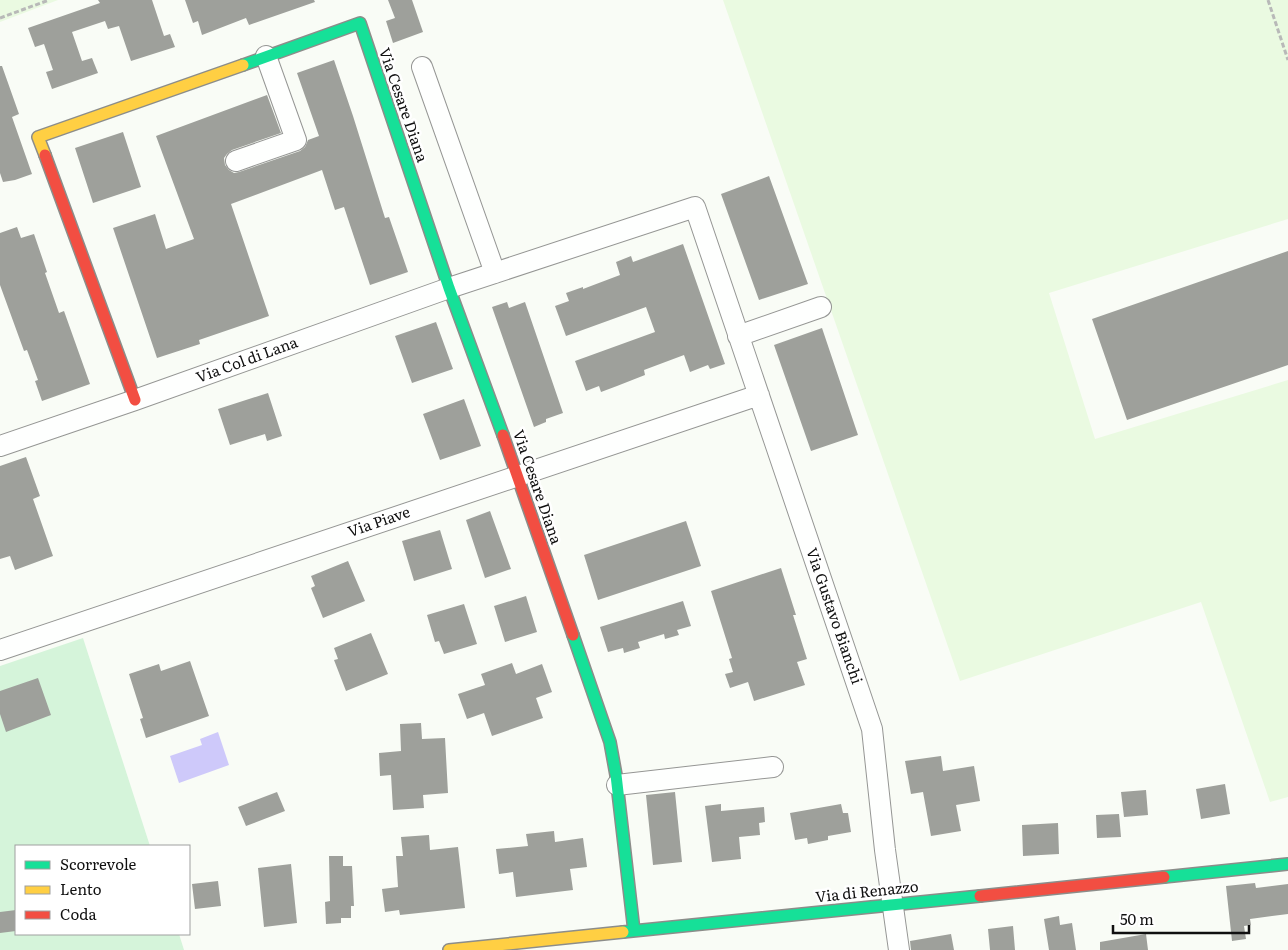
<svg xmlns="http://www.w3.org/2000/svg" width="1288" height="950" viewBox="0 0 1288 950" font-family="Literata,serif">
<rect width="100%" height="100%" fill="#f9fcf6"/>
<path fill="#eafae1" d="M0,0H58L0,22Z
M723,0H1288V219L1049,293L1095,439L1288,380V797L1270,802L1201,602L960,681Z"/>
<path fill="#d5f4da" d="M83,638L150,846H16V934H179L184,950H0V666Z"/>
<path fill="#cec9fa" d="M218,732L229,765L179,783L170,756L202,745L200,739Z"/>
<path fill="#9ea09b" d="M98,0H152L164,36L170,34L175,47L131,61L119,26L108,29L105,21L72,32L82,61L92,58L98,73L52,89L46,72L53,70L44,44L35,47L28,28L100,3Z
M185,0H314L315,2L249,25L246,18L202,35L198,21L193,23Z
M388,0H412L423,32L393,43L386,21L395,18Z
M334,60L353,116L385,218L389,217L408,272L370,285L344,207L335,210L322,170L231,204L269,316L199,340L200,344L157,358L113,228L155,214L166,249L194,239L156,136L267,95L281,133L232,150L227,154L224,158L225,165L229,170L234,173L239,172L300,151L305,147L308,140L319,136L297,73Z
M0,66H2L19,114L12,117L32,174L15,180L3,182L0,173Z
M123,132L141,187L93,203L75,148Z
M769,176L808,284L759,300L721,194Z
M17,227L21,238L34,234L47,272L45,273L59,313L64,311L90,384L42,401L35,381L38,380L27,350L24,351L0,285V233Z
M683,244L725,364L710,369L708,365L690,372L684,355L644,370L645,375L617,386L601,392L599,386L586,391L575,361L655,332L646,307L566,336L555,306L569,301L566,293L583,287V289L620,275L616,262L631,256L633,262Z
M1288,251V365L1127,420L1092,319Z
M507,302L509,308L525,302L563,413L546,419V422L534,427L492,307Z
M436,322L453,369L412,383L395,336Z
M822,328L858,435L811,451L774,345Z
M268,393L282,436L267,441L265,434L230,445L218,409Z
M464,399L481,446L440,460L423,414Z
M26,457L40,496L33,499L53,556L15,570L10,556L0,559V466Z
M490,511L511,569L485,578L466,520Z
M686,521L701,566L598,600L584,555Z
M440,530L452,569L414,581L402,541Z
M348,561L365,601L323,618L311,588L315,586L311,576Z
M781,568L796,615H793L807,659L797,662L805,685L754,701L748,682L730,688L725,674L733,672L729,659L732,658L711,591Z
M526,596L537,632L505,642L494,606Z
M683,601L691,626L677,630L679,635L665,639L664,634L638,642L640,648L624,653L623,648L608,652L600,627Z
M464,604L477,644L444,654L439,641L435,642L427,615Z
M371,633L388,674L346,691L334,660L338,659L334,648Z
M190,661L209,716L146,738L140,719L143,718L129,674L159,664L161,671Z
M512,663L516,674L542,664L552,692L536,698L543,718L492,736L484,713L467,719L458,694L485,685L481,674Z
M38,678L51,715L6,732L0,714V691Z
M421,723L422,739L445,738L448,793L423,795L424,808L393,810L391,775L380,776L379,753L401,751L400,724Z
M941,756L943,771L974,766L980,801L956,805L961,831L931,836L923,792L911,794L905,761Z
M1225,784L1230,814L1201,819L1196,789Z
M1146,790L1148,815L1124,817L1121,792Z
M277,792L285,811L246,826L238,807Z
M675,792L682,862L653,865L646,795Z
M721,804V811L764,807L765,822L759,823L760,835L739,837L741,859L712,862L705,806Z
M841,804L843,813H848L851,832L828,836V840L808,844L807,838L795,840L790,813Z
M1119,814L1121,837L1097,838L1096,815Z
M1058,823L1059,854L1023,856L1022,825Z
M554,831L555,842L583,838L587,867L570,869L573,890L516,897L513,872L499,874L496,849L528,846L526,834Z
M429,835L430,850L458,847L465,908L400,915L399,910L385,912L382,889L398,887L396,856H403L401,837Z
M329,856H343V866H352L354,906H351V918H341V923L326,924L325,902L330,901Z
M291,864L297,923L264,927L258,868Z
M218,881L221,906L195,909L192,884Z
M1255,883L1256,888L1288,884V914L1250,919L1251,925L1244,926L1246,939L1232,941L1226,886Z
M16,910V931L0,933V912Z
M1059,916L1060,925L1072,923L1076,950H1049L1044,919Z
M1013,926L1015,950H990L988,929Z
M951,934L954,950H911L910,941Z
M1146,934L1148,950H1100V942Z"/>
<g fill="none" stroke-linecap="round" stroke-linejoin="round">
<g stroke="#959694" stroke-width="22">
<path id="street" d="M422,67L495,273
M236,161L296,140L266,56
M738,336L821,307
M0,446L135,400L449,288L695,207L872,729L885,850L899,950
M0,650L759,395
M617,785L773,767"/>
</g>
<g stroke="#8c8d8a" stroke-width="14">
<path id="fast" d="M243,65L360,23L449,288L503,435
M573,635L610,742L616,775L634,931
M1164,877L1288,864
M623,932L980,896"/>
</g>
<g stroke="#8c8d8a" stroke-width="14">
<path id="slow" d="M45,155L38,137L243,65
M449,950L623,932"/>
</g>
<g stroke="#8c8d8a" stroke-width="14">
<path id="jam" d="M45,155L135,400
M503,435L573,635
M980,896L1164,877"/>
</g>
<path stroke="#b8b9b8" stroke-width="3" stroke-dasharray="5 2.5" stroke-linecap="butt" d="M1268,0L1288,60
M0,18L49,0"/>
<use href="#street" stroke="#fefffe" stroke-width="20"/>
<use href="#fast" stroke="#16e098" stroke-width="11"/>
<use href="#slow" stroke="#ffcf43" stroke-width="11"/>
<use href="#jam" stroke="#f24e42" stroke-width="11"/>
</g>
<g text-anchor="middle" stroke-width="5" stroke-linejoin="round" paint-order="stroke">
<g font-size="15" fill="#101010" stroke="#fff">
<text transform="translate(403 105) rotate(71)" y="5">Via Cesare Diana</text>
<text transform="translate(247 360) rotate(-20)" y="5">Via Col di Lana</text>
<text transform="translate(537 487) rotate(71)" y="5">Via Cesare Diana</text>
<text transform="translate(379 522) rotate(-19)" y="5">Via Piave</text>
<text transform="translate(834 616) rotate(71)" y="5">Via Gustavo Bianchi</text>
<text transform="translate(867 892) rotate(-6)" y="5">Via di Renazzo</text>
</g>
</g>
<rect x="15" y="845" width="175" height="90" fill="#ffffff" stroke="#9f9f9f"/>
<rect x="25" y="861" width="25" height="8" fill="#16e098" stroke="#9f9f9f"/>
<text x="60" y="870" font-size="15" fill="#101010">Scorrevole</text>
<rect x="25" y="886" width="25" height="8" fill="#ffcf43" stroke="#9f9f9f"/>
<text x="60" y="895" font-size="15" fill="#101010">Lento</text>
<rect x="25" y="911" width="25" height="8" fill="#f24e42" stroke="#9f9f9f"/>
<text x="60" y="920" font-size="15" fill="#101010">Coda</text>
<path d="M1113 925v8h136v-8" fill="none" stroke="#101010" stroke-width="2.5"/>
<text x="1120" y="925" font-size="15" fill="#101010" stroke="#ffffff" stroke-width="4" paint-order="stroke">50 m</text>
</svg>
